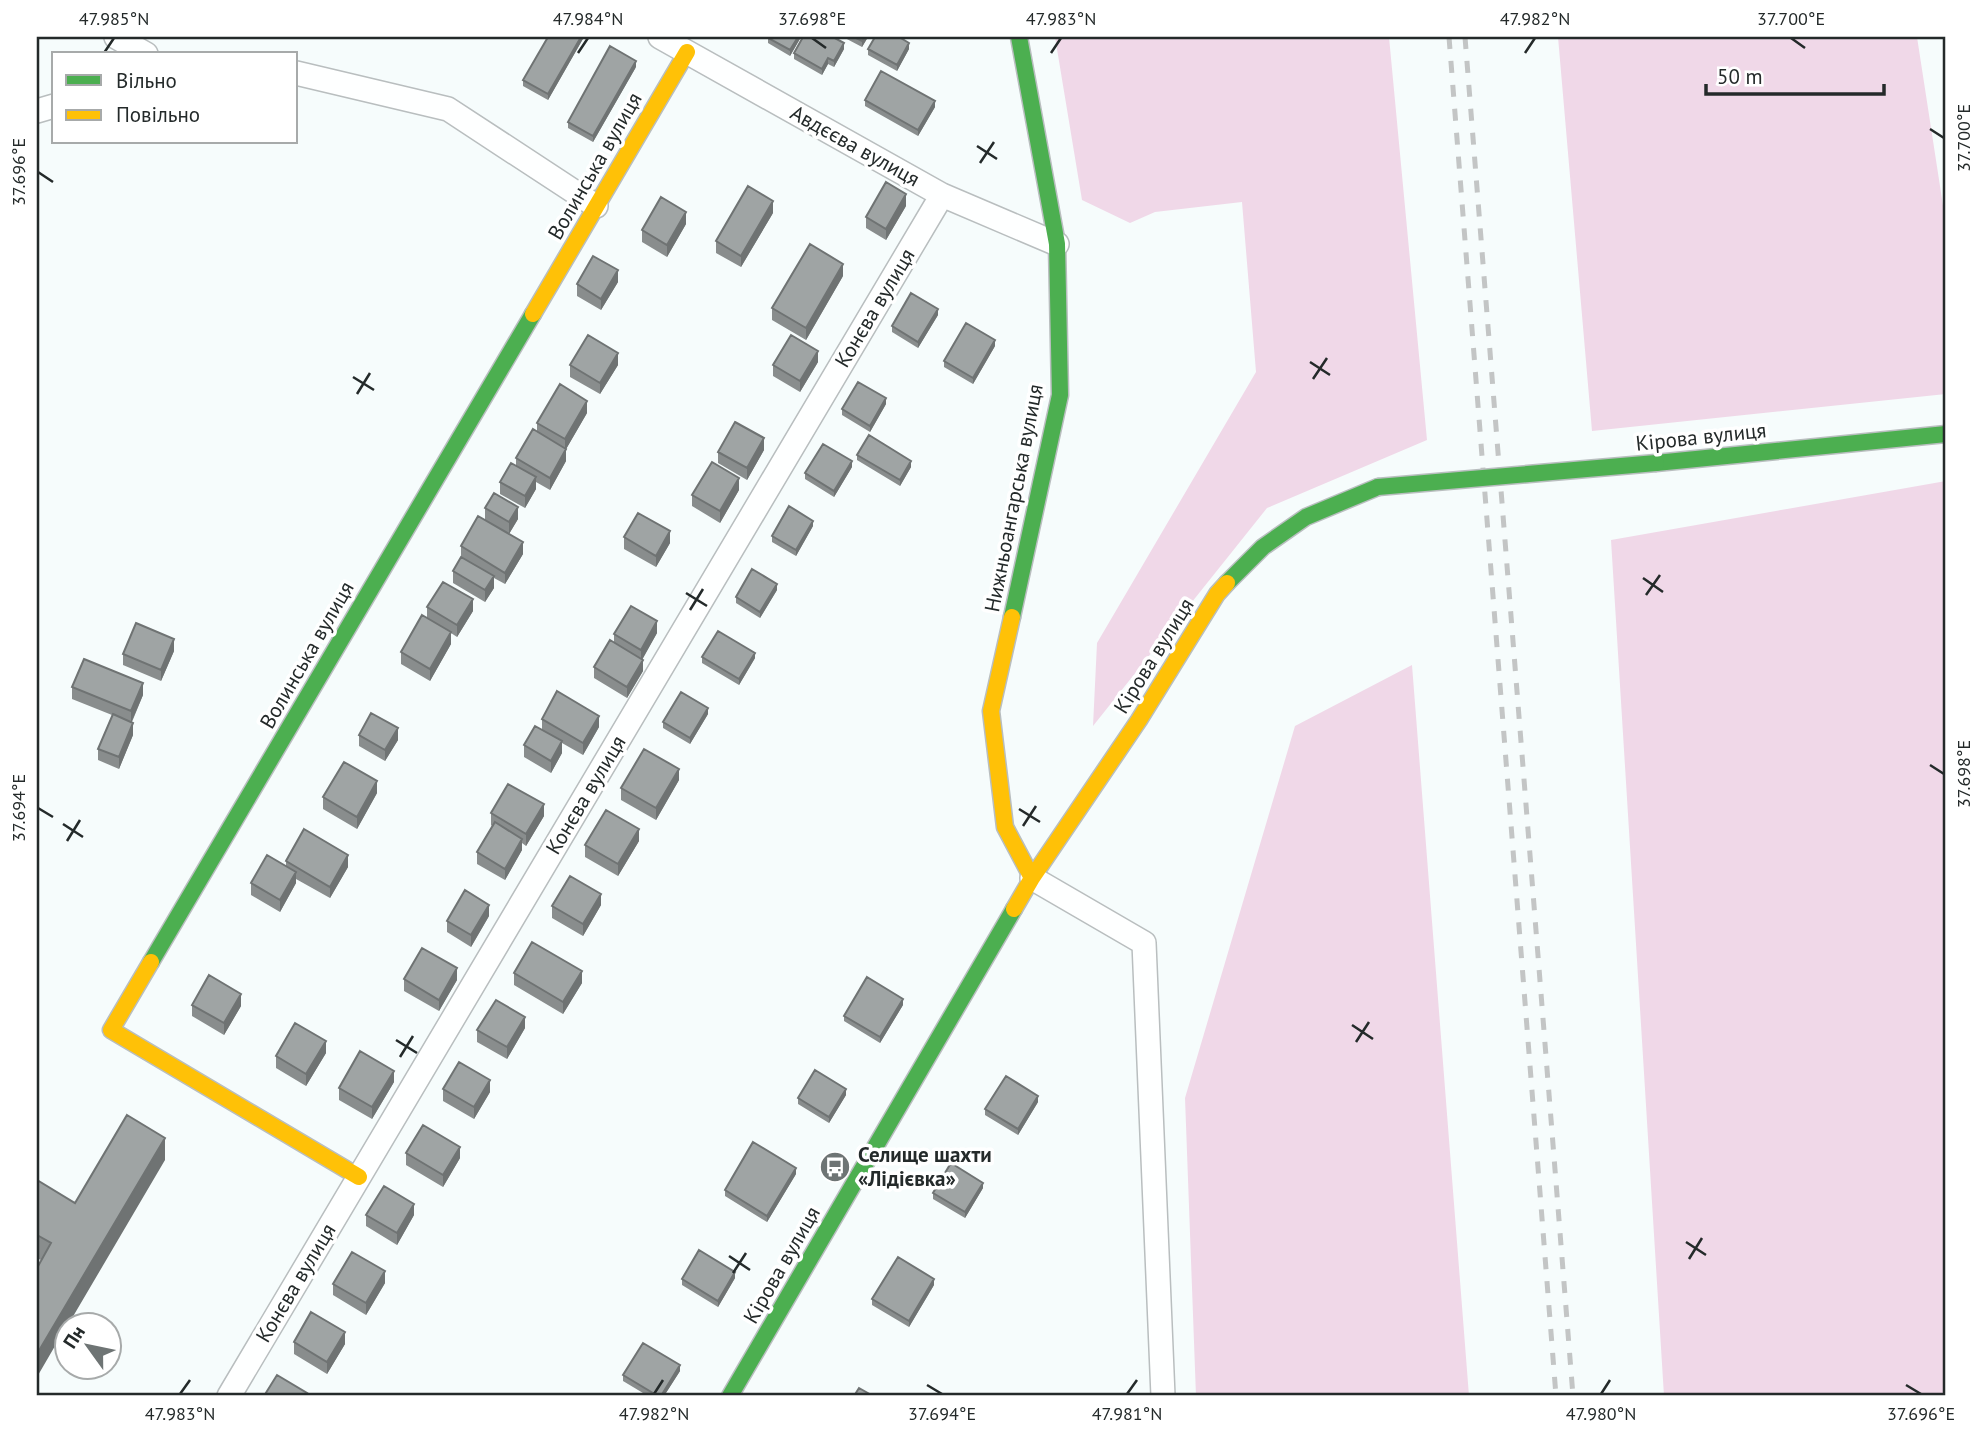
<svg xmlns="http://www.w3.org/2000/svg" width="1983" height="1433" viewBox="0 0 1983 1433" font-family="'PT Sans',sans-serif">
<rect width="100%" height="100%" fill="#f6fcfc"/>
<path fill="#f0d8e8" d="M1055,37H1389L1427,440L1267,508L1093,726L1097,643L1256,372L1242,202L1155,212L1130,223L1082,200Z
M1558,37H1917L1946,225V394L1592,431Z
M1946,481V1396H1664L1611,540Z
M1412,665L1469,1396H1196L1185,1098L1295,726Z"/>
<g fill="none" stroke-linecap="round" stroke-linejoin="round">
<g stroke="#b9bebf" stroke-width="26">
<path id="street" d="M116,37L146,54
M660,37L942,195L1057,244
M296,73L448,109L596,206
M37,111L54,106
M1032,878L1144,943L1163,1396
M229,1396L942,195"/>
</g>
<g stroke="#b9bebf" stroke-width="19">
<path id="fast" d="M1656,463L1946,434
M1227,583L1263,547L1306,517L1378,487
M1012,617L1060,395L1057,244L1019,37
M151,962L533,314
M730,1396L1014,909"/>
</g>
<g stroke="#b9bebf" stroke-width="19">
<path id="slow" d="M533,314L687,52
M1012,617L991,711L1005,827L1032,878
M1014,909L1032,878L1139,720L1217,594L1227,583
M151,962L111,1030L359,1177"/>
</g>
<use href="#street" stroke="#feffff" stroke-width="23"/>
<use href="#fast" stroke="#4caf50" stroke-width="16"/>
<use href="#slow" stroke="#ffc107" stroke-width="16"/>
<path stroke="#c3c5c5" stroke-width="5" stroke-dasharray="12 12" stroke-linecap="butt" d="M1449,37L1556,1396
M1465,37L1573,1396"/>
<g stroke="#b9bebf" stroke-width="19" stroke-linecap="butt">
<path id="fast-bridge" d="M1378,487L1656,463"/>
</g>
<use href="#fast-bridge" stroke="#4caf50" stroke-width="16"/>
</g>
<path fill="#898d8d" d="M548,37H584L548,100L523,86V80Z
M801,37L790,56L768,43V38Z
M843,37H868L862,47Z
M844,49L834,67L828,64L822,75L794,59V53Z
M868,49H909L897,71L868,55Z
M636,67L593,142L568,128V122Z
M865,100L935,107L918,136L865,106Z
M906,206L886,240L866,228V217Z
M773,213L741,267L716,253V241Z
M686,224L667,257L642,242V230Z
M843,276L806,340L772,320V308Z
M618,282L601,310L577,296V284Z
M938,315L918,348L892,332V326Z
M995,346L973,384L944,367V361Z
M818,362L800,392L773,376V365Z
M570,365H618L600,394L570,377Z
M886,404L870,432L842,415V409Z
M587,413L566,449V461L550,490L536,482V489L525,508L500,494V482L516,466V458L537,432V423Z
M764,450L747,480L718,463V452Z
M857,455L911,467L900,486L857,460Z
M852,467L834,497L805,479V473Z
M739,490L720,523L692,506V495Z
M485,508L518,519L509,534L485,520Z
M813,526L796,556L772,542V536Z
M624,537L670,543L656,567L624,549Z
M461,546L523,554L505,584L494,578V588L485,602L453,583V571L461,558Z
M777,590L760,618L736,603V597Z
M427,607L473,611L457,637L451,633V644L430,681L401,664V652L427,618Z
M657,633L642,659L643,671L627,698L594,678V667L614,643V634Z
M174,651L161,681L123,665V654Z
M702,657L755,658L739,685L702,663Z
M72,687L143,695L132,722L133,735L119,769L98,760V749L112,715L72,699Z
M708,714L690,744L663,728V722Z
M542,719L599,727L583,755L562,743V753L551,773L524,757V745L542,729Z
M359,735L398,740L385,761L359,746Z
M679,780L656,820L621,800V788Z
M377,793L357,829L323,809V797Z
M491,813L544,816L526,846L522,843V850L505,880L477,864V852L492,826L491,825Z
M639,841L618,876L585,857V845Z
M286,861L348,867L330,898L296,879V883L280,912L251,895V883L286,866Z
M601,905L583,936L552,918V906Z
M489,916L471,947L447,932V921Z
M514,973L582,983L563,1014L514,985Z
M404,979L457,980L439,1011L404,991Z
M192,1005L241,1006L224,1035L192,1016Z
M903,1005L880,1043L844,1021V1016Z
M525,1028L507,1059L477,1042V1030Z
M326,1053L306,1086L276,1068V1056Z
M394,1082L372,1119L339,1100V1088Z
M443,1089L490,1092L474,1119L443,1101Z
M846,1095L829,1123L798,1104V1098Z
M1038,1102L1018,1135L985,1115V1109Z
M406,1153L460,1158L443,1187L406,1165Z
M165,1160L41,1260L37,1258V1180L75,1203Z
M796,1174L767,1222L725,1196V1190Z
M983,1188L965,1218L933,1199V1193Z
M366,1215H414L397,1245L366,1226Z
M735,1278L718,1307L682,1285V1279Z
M385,1283L366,1315L333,1295V1284Z
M934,1285L909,1327L872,1305V1299Z
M294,1342L345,1344L327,1374L294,1354Z
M680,1371L664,1396H648L623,1381V1375Z"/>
<path fill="#6f7373" d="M581,37H584L548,100V94Z
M798,37H801L790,56V50Z
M864,37H868L862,47V41Z
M844,43V49L834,67V61Z
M909,43V49L897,71V65Z
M828,58V64L822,75V69Z
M636,61V67L593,142V136Z
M935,101V107L918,136V130Z
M906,194V206L886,240V229Z
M773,201V213L741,267V256Z
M686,212V224L667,257V245Z
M843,264V276L806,340V328Z
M618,270V282L601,310V299Z
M938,309V315L918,348V342Z
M995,340V346L973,384V378Z
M818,351V362L800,392V381Z
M618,353V365L600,394V383Z
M886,398V404L870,432V426Z
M587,401V413L565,451V439Z
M764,438V450L747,480V468Z
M566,449V461L550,490V478Z
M852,461V467L834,497V491Z
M911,461V467L900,486V480Z
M536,477V489L525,508V496Z
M739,478V490L720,523V511Z
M518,507V519L509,534V522Z
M813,521V526L796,556V550Z
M670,531V543L656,567V556Z
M523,542V554L505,584V573Z
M494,576V588L485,602V590Z
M777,584V590L760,618V612Z
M473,599V611L457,637V625Z
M657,621V633L641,662V650Z
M451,632V644L430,681V669Z
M174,639V651L161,681V670Z
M755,653V658L739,685V679Z
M643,660V671L627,698V687Z
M143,683V695L131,723V711Z
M708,708V714L690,744V738Z
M599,716V727L583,755V743Z
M133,723V735L119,769V757Z
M398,728V740L385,761V750Z
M562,741V753L551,773V761Z
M679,769V780L656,820V808Z
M377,781V793L357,829V817Z
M544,804V816L526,846V834Z
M639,829V841L618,876V864Z
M522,839V850L505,880V869Z
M348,855V867L330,898V887Z
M296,872V883L280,912V900Z
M601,894V905L583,936V924Z
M489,905V916L471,947V935Z
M457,968V980L439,1011V1000Z
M582,971V983L563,1014V1002Z
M241,994V1006L224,1035V1023Z
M903,999V1005L880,1043V1037Z
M525,1017V1028L507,1059V1047Z
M326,1041V1053L306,1086V1074Z
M394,1071V1082L372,1119V1107Z
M490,1080V1092L474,1119V1107Z
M846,1089V1095L829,1123V1117Z
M1038,1096V1102L1018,1135V1129Z
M165,1138V1160L68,1325H66V1327L37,1377V1354Z
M460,1147V1158L443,1187V1175Z
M796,1168V1174L767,1222V1216Z
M983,1183V1188L965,1218V1212Z
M414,1204V1215L397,1245V1233Z
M385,1271V1283L366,1315V1303Z
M735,1272V1278L718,1307V1301Z
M934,1279V1285L909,1327V1321Z
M345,1332V1344L327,1374V1362Z
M680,1365V1371L664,1396H661Z"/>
<path fill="#9fa4a4" stroke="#6f7373" stroke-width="2" d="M548,37H581L548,94L523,80Z
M768,37H798L790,50L768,38Z
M803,37H833L844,43L834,61L828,58L822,69L794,53Z
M854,37H864L862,41Z
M875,37H899L909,43L897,65L868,49Z
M610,46L636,61L593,136L568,122Z
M881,71L935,101L918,130L865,100Z
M886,182L906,194L886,229L866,217Z
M748,186L773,201L741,256L716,241Z
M661,197L686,212L667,245L642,230Z
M810,244L843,264L806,328L772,308Z
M593,256L618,270L601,299L577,284Z
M911,293L938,309L918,342L892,326Z
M966,323L995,340L973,378L944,361Z
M588,335L618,353L600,383L570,365Z
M791,335L818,351L800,381L773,365Z
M858,382L886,398L870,426L842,409Z
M560,384L587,401L565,439L537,423Z
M735,422L764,438L747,468L718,452Z
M533,429L566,449L550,478L516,458Z
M869,435L911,461L900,480L857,455Z
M823,444L852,461L834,491L805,473Z
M712,462L739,478L720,511L692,495Z
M511,463L536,477L525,496L500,482Z
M494,493L518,507L509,522L485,508Z
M789,506L813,521L796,550L772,536Z
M638,513L670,531L656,556L624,537Z
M478,516L523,542L505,573L461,546Z
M461,557L494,576L485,590L453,571Z
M752,569L777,584L760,612L736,597Z
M443,582L473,599L457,625L427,607Z
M631,606L657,621L641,650L614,634Z
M422,615L451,632L430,669L401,652Z
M136,623L174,639L161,670L123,654Z
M718,631L755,653L739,679L702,657Z
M610,640L643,660L627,687L594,667Z
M84,659L143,683L131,711L72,687Z
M557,691L599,716L583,743L542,719Z
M681,692L708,708L690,738L663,722Z
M371,713L398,728L385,750L359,735Z
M113,714L133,723L119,757L98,749Z
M535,726L562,741L551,761L524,745Z
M644,749L679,769L656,808L621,788Z
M344,762L377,781L357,817L323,797Z
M508,784L544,804L526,834L491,813Z
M606,810L639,829L618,864L585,845Z
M495,822L522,839L505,869L477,852Z
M304,829L348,855L330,887L286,861Z
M267,855L296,872L280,900L251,883Z
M570,876L601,894L583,924L552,906Z
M465,890L489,905L471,935L447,921Z
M532,942L582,971L563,1002L514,973Z
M422,948L457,968L439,1000L404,979Z
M209,975L241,994L224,1023L192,1005Z
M867,977L903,999L880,1037L844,1016Z
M496,1000L525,1017L507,1047L477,1030Z
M295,1023L326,1041L306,1074L276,1056Z
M360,1051L394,1071L372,1107L339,1088Z
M459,1062L490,1080L474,1107L443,1089Z
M815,1070L846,1089L829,1117L798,1098Z
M1006,1076L1038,1096L1018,1129L985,1109Z
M127,1115L165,1138L37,1354V1268L51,1243L37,1235V1180L75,1203Z
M423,1125L460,1147L443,1175L406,1153Z
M753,1142L796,1168L767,1216L725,1190Z
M951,1163L983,1183L965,1212L933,1193Z
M384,1186L414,1204L397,1233L366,1215Z
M699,1250L735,1272L718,1301L682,1279Z
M352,1252L385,1271L366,1303L333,1284Z
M898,1257L934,1279L909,1321L872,1299Z
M311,1312L345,1332L327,1362L294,1342Z
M643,1343L680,1365L661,1396H658L623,1375Z
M277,1375L307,1393L304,1396H264Z
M859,1388L873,1396H854Z"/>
<path fill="none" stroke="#242a2a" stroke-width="2.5" d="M812,38L826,48M1791,38L1805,48M104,53L114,38M578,53L588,38M1051,53L1061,38M1525,53L1535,38M1930,129L1944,138M977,146L997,159M980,163L994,142M38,172L53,182M1310,362L1330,375M353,377L374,390M1313,379L1327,358M357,394L370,373M1643,578L1663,592M686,593L707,606M1646,595L1660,575M690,610L703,589M1930,765L1944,774M38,808L53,817M1019,809L1040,822M63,824L83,837M1023,826L1036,806M67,841L80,820M1352,1025L1373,1039M396,1040L417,1053M1356,1042L1369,1022M400,1057L413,1036M1686,1242L1706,1255M729,1256L750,1270M1689,1259L1702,1238M733,1273L746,1253M927,1385L942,1394M1906,1385L1921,1394M180,1394L190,1380M654,1394L663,1380M1127,1394L1137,1380M1601,1394L1610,1380"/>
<defs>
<g id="bus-disc" transform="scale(1.575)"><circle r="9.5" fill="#6e7474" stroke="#fff"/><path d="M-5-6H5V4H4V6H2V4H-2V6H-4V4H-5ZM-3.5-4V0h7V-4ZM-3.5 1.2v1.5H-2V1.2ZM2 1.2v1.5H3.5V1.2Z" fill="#fff"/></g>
</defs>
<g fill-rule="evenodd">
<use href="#bus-disc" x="835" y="1167"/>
</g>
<g text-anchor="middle" stroke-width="7" stroke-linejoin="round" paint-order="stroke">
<g font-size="21" fill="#242a2a" stroke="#fff">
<text transform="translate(855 146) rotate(29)" y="7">Авдєєва вулиця</text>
<text transform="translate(595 166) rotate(-60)" y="7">Волинська вулиця</text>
<text transform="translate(875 308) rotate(-59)" y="7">Конєва вулиця</text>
<text transform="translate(1701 437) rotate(-6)" y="7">Кірова вулиця</text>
<text transform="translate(1014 498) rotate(-79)" y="7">Нижньоангарська вулиця</text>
<text transform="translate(307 655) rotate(-60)" y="7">Волинська вулиця</text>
<text transform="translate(1154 656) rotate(-58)" y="7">Кірова вулиця</text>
<text transform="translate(586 795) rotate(-59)" y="7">Конєва вулиця</text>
<text transform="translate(782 1265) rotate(-60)" y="7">Кірова вулиця</text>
<text transform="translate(296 1283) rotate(-59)" y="7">Конєва вулиця</text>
</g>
<g font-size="21" font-weight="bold" fill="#242a2a" stroke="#fff" text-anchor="start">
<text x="858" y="1162">Селище шахти<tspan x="858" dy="24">«Лідієвка»</tspan></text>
</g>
</g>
<rect width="1983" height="1433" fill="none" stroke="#ffffff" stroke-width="77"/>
<rect x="52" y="52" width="245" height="91" fill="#ffffff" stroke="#a7aaaa" stroke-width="2"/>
<rect x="66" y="75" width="35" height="10" fill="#4caf50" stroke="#a7aaaa" stroke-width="2"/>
<text x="116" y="88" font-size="21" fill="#242a2a">Вільно</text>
<rect x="66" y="110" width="35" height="10" fill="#ffc107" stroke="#a7aaaa" stroke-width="2"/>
<text x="116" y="122" font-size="21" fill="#242a2a">Повільно</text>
<g transform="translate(88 1346) rotate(303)"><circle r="33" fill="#ffffff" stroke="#a7aaaa" stroke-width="2"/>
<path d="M0-5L12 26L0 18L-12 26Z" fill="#6e7474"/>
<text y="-10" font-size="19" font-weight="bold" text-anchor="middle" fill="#242a2a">Пн</text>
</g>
<path d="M1706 84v10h178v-10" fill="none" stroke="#242a2a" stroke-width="3.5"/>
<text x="1717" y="84" font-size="21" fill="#242a2a" stroke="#ffffff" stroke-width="5" paint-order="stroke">50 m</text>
<rect x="38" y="38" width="1906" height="1356" fill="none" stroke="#242a2a" stroke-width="2.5"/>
<g font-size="18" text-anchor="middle" fill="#242a2a">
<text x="114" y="25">47.985°N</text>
<text x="588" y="25">47.984°N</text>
<text x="812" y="25">37.698°E</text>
<text x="1061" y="25">47.983°N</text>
<text x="1535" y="25">47.982°N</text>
<text x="1791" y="25">37.700°E</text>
<text transform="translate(1964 138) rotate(-90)" y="6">37.700°E</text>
<text transform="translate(19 172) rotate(-90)" y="6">37.696°E</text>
<text transform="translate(1964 774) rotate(-90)" y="6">37.698°E</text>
<text transform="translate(19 808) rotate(-90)" y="6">37.694°E</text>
<text x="180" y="1420">47.983°N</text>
<text x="654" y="1420">47.982°N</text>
<text x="942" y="1420">37.694°E</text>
<text x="1127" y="1420">47.981°N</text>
<text x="1601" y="1420">47.980°N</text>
<text x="1921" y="1420">37.696°E</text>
</g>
</svg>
